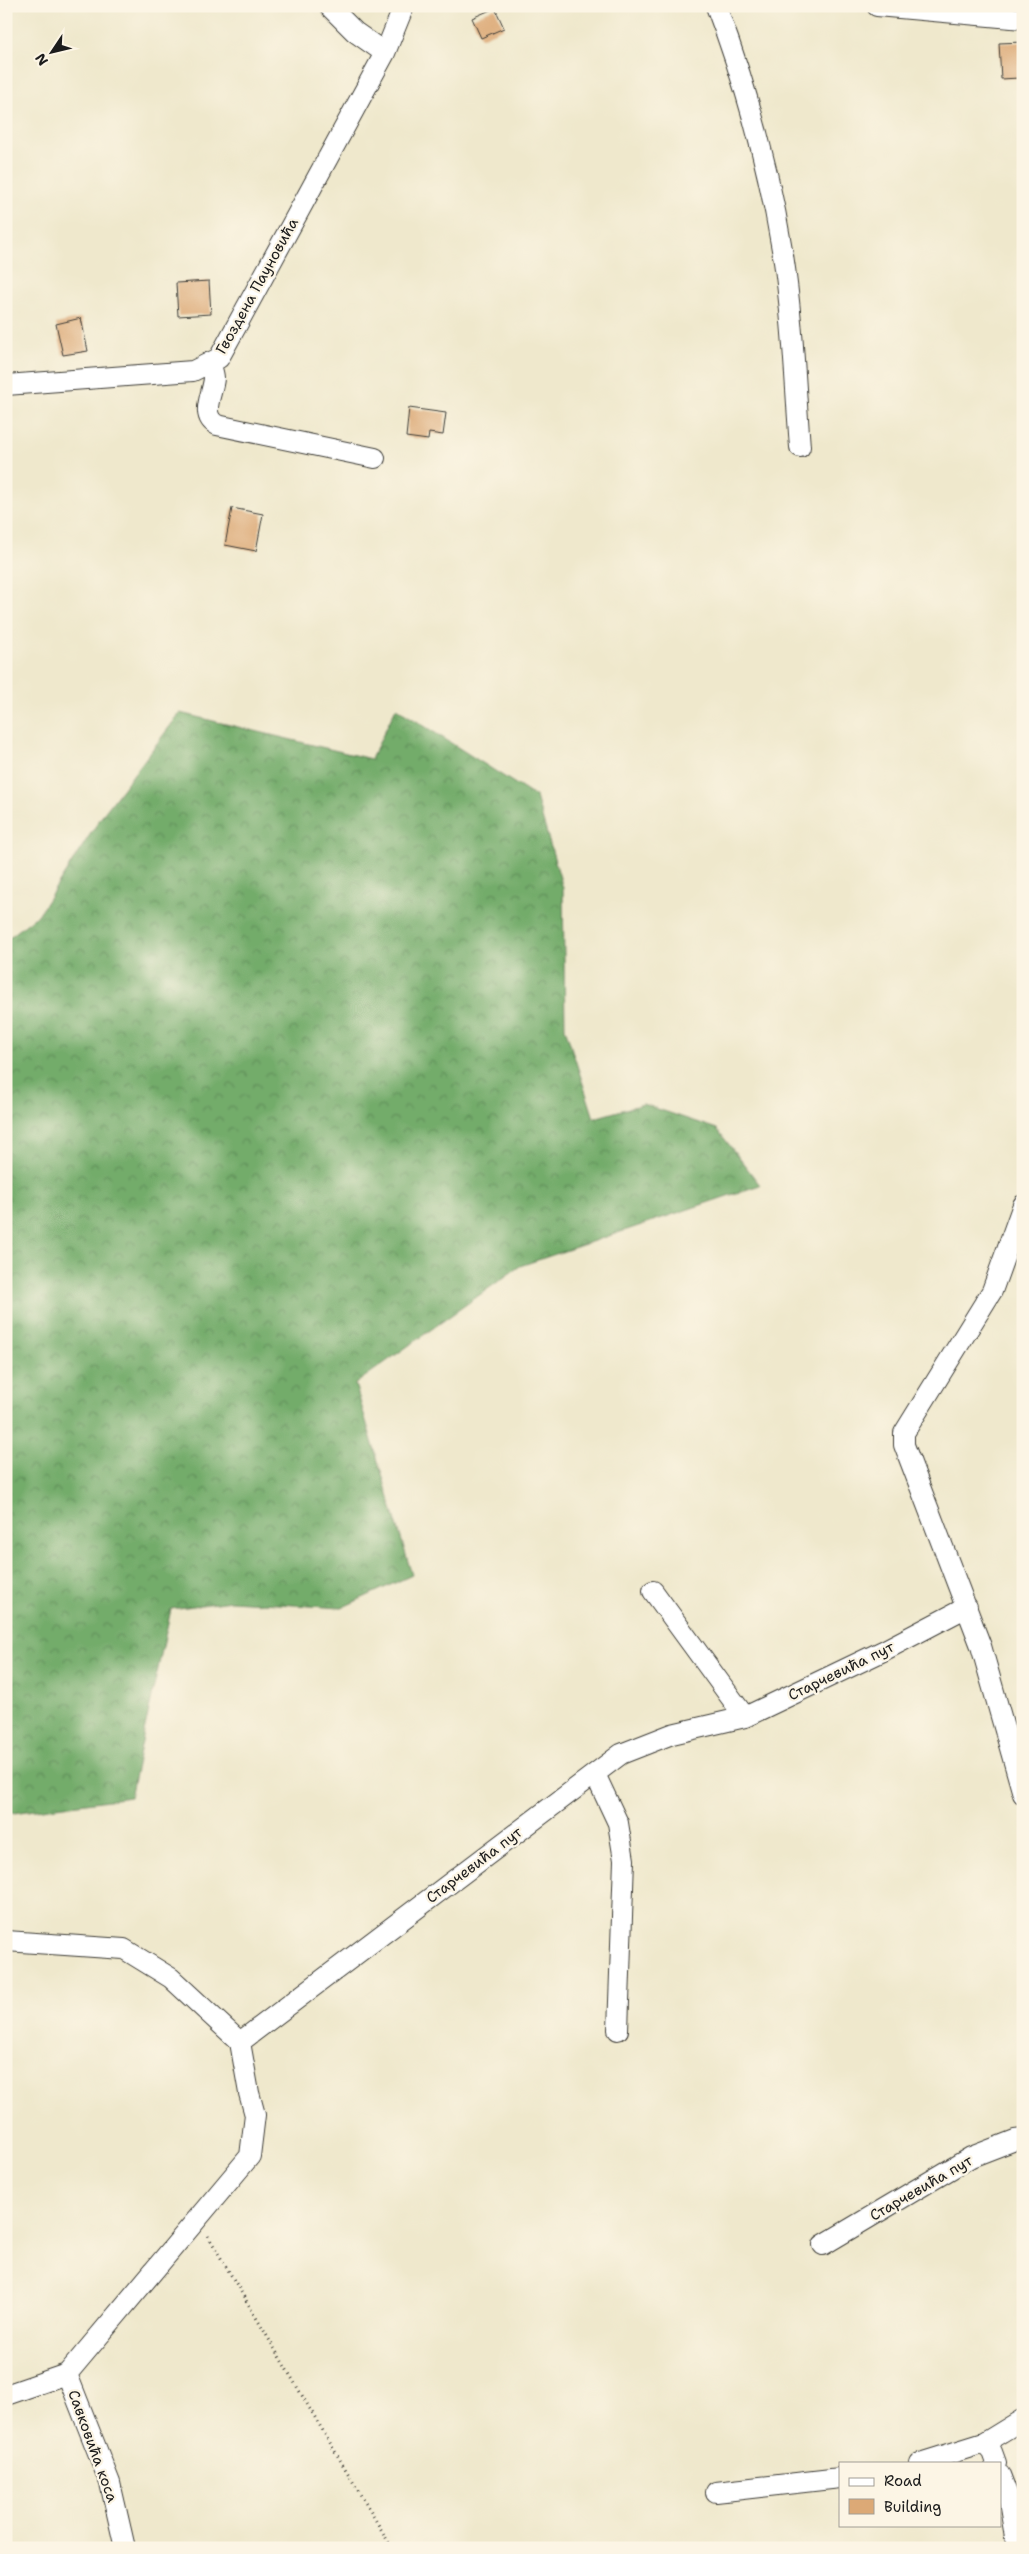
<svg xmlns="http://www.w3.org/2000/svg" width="1029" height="2554" viewBox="0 0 1029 2554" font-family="'Shantell Sans',sans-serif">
<defs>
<pattern id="forest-crowns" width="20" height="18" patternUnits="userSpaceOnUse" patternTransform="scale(1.25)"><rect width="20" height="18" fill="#73ac6b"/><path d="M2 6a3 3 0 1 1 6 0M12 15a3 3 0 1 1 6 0" fill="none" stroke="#5e8b57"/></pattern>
</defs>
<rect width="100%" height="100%" fill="#fcf5e5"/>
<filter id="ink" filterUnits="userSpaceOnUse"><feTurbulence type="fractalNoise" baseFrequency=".02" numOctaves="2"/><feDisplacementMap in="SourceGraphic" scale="10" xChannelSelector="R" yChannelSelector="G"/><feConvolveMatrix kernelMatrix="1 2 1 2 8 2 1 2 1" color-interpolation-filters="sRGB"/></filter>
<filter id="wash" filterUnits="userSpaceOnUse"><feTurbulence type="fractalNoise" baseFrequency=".0096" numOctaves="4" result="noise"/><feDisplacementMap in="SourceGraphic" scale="20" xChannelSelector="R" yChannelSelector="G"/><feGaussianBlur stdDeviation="1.12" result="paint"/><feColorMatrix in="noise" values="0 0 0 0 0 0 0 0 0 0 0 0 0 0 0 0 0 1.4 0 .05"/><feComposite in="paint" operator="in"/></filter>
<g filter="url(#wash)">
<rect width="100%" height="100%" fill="#efe8cc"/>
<path fill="url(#forest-crowns)" stroke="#486444" d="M396,708L536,797L563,888L565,1028L594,1118L643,1104L717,1129L760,1185L520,1266L355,1384L412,1575L341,1608L231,1601L171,1609L130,1797L6,1814V940L38,915L104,813L180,713L371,759Z"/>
<g id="blocks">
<path fill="#dca976" d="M495,8L504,28L481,38L472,18Z
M1023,42V64H1019V78L1001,79L999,43Z
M209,281L211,314L178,316L176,283Z
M81,318L88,351L63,355L56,324Z
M409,408L446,413L443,435L429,433L428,440L406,437Z
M232,508L263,514L256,551L225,545Z"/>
</g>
</g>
<g filter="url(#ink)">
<use href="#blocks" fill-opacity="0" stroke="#3c3b36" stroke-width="1"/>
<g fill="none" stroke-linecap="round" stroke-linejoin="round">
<g stroke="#3c3b36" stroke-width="22">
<path id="minor" d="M329,6L355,32L385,53
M716,6C747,87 769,169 783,255C793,318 795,383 800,447
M877,6L1023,19
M210,362C211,367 214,373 214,378C213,394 199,415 217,425L375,458
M6,385L193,371L219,358L385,53L404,6
M1023,1205L992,1291L904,1433V1445L981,1646L1023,1794
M653,1591L745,1717
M595,1774L618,1823L624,1860L618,2030
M6,1941L124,1949L171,1978L240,2042
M240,2042L621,1754L672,1734L745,1717L883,1651L967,1607
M823,2245L971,2157L1015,2140L1023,2139
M67,2374L250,2156L255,2115L249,2093L240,2042
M67,2374L110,2483L125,2548
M6,2395L67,2374
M920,2463L984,2443
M996,2463L992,2452L984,2443L1023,2419
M1000,2475L1008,2496L1017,2548
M716,2492L840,2478"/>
</g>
<path stroke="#3c3b36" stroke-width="3" stroke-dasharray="1 4" stroke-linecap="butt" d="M208,2236L392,2548"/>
<use href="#minor" stroke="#fff" stroke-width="20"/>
</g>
</g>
<g text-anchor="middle" stroke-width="4.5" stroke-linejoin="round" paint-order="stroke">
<g font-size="15" fill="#1c1c1c" stroke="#fcf5e5">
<text transform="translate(257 286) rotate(-61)" y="5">Гвоздена Пауновића</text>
<text transform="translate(841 1671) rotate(-26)" y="5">Старчевића пут</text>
<text transform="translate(474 1865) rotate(-37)" y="5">Старчевића пут</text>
<text transform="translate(921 2188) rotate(-30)" y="5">Старчевића пут</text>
<text transform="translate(93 2446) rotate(70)" y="5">Савковића коса</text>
</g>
</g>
<rect width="1029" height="2554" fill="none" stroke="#fcf5e5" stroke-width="25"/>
<rect x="839" y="2462" width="162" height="65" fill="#fcf5e5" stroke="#a29e95"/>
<rect x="849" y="2478" width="25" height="8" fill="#ffffff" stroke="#a29e95"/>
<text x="884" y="2486" font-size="15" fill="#1c1c1c">Road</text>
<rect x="849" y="2499" width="25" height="15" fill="#dca976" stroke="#a29e95"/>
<text x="884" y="2512" font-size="15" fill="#1c1c1c">Building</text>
<g transform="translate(52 52) rotate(235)" stroke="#fcf5e5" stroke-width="4" paint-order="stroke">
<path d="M0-4L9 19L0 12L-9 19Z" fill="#1c1c1c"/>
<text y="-8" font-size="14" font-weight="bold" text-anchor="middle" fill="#1c1c1c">N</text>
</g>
</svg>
